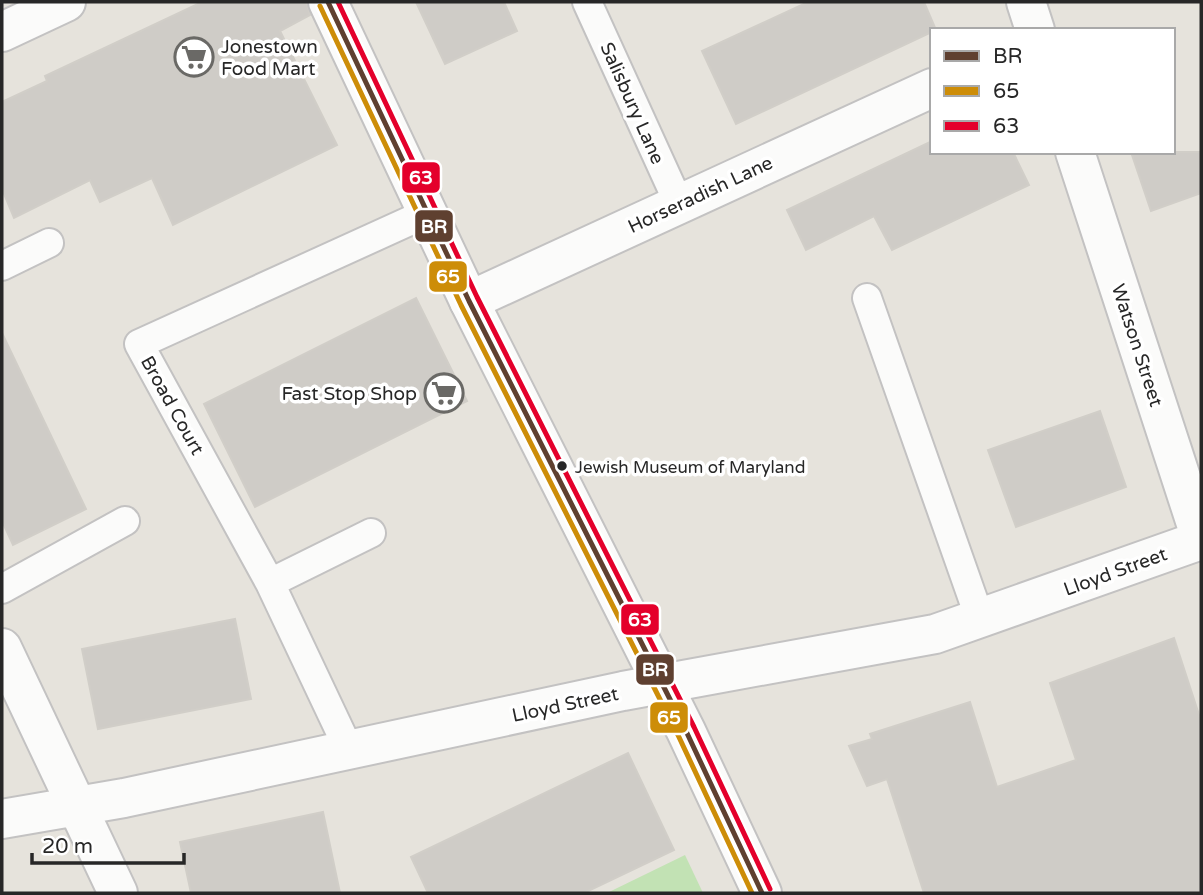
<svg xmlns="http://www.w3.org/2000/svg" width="1203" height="895" viewBox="0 0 1203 895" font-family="'Varela Round',sans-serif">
<rect width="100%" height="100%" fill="#e6e3dc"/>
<path fill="#c2e2b4" d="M685,855L703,893H607Z"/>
<path fill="#cfccc7" stroke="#d1cec8" stroke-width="2" d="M202,2H306L310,15L280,31L337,145L173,225L152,178L100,202L90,180L14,218L2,189V102L47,81L45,76Z
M416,2H504L517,31L445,64Z
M808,2H924L936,30L736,124L702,51Z
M932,141V152H1013L1029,185L892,250L874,216L806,250L787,210Z
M1131,152H1201V193L1151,211Z
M416,298L467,401L255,507L204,404Z
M2,333L86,509L13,545L2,521Z
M1100,411L1126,487L1016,527L988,450Z
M235,619L251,699L98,729L82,649Z
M1174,638L1201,721V893H924L887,779L867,786L849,746L872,739L870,734L970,702L997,787L1076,760L1050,683Z
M628,753L674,850L584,893H428L411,857Z
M323,812L340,893H191L180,842Z"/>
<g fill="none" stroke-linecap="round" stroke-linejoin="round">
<g stroke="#c3c2c2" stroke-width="32">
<path id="lane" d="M587,2L679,204
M2,266L49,243
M867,298L980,619
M270,583L371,533
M2,589L125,521
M349,750L270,583L139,344L427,213"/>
</g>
<g stroke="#c3c2c2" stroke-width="42">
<path id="street" d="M1026,2L1035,30
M2,32L66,2
M1075,152L1201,539
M469,301L932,88
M2,648L118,893
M2,819L124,798L623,691L935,634L1201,540"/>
</g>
<g stroke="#c3c2c2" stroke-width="42">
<path id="secondary" d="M328,2L469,301L686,731L762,893"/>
</g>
<use href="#lane" stroke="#fbfbfa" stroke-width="28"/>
<use href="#street" stroke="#fbfbfa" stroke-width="38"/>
<use href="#secondary" stroke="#fbfbfa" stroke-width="38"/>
<g stroke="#fff" stroke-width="10">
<path id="bus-1" d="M328,2L469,301L686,731L762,893"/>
</g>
<g stroke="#fff" stroke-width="10">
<path id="bus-2" d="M320,6L461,305L678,735L752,893"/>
</g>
<g stroke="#fff" stroke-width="10">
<path id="bus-3" d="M338,2L477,297L694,727L770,889"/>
</g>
<use href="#bus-1" stroke="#5f4030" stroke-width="5"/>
<use href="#bus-2" stroke="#cd8d08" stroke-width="5"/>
<use href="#bus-3" stroke="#e4002b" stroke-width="5"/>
</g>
<defs>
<g id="supermarket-ring" transform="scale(2.0125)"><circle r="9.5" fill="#fff" stroke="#6a6966" stroke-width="1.5"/><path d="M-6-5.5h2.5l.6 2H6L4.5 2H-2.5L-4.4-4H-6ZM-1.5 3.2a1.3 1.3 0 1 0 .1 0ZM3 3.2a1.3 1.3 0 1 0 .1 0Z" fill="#6a6966"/></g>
</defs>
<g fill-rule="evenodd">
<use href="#supermarket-ring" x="194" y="57"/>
<use href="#supermarket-ring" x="444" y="393"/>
</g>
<circle fill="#272727" stroke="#fff" stroke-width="2.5" cx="562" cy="466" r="6"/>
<g text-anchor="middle" stroke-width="7" stroke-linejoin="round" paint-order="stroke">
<g font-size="17" fill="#272727" stroke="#fff" text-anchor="start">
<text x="575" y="473">Jewish Museum of Maryland</text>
</g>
<g font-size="19" fill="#272727" stroke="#fff" text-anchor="start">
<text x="221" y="53">Jonestown<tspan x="221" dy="22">Food Mart</tspan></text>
<text x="417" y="400" text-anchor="end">Fast Stop Shop</text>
</g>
<g font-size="19" fill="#272727" stroke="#fff">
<text transform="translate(633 103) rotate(66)" y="7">Salisbury Lane</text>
<text transform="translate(700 194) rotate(-25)" y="7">Horseradish Lane</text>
<text transform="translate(1138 345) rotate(72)" y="7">Watson Street</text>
<text transform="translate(173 405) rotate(61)" y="7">Broad Court</text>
<text transform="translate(1115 571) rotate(-20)" y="7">Lloyd Street</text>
<text transform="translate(565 704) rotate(-12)" y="7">Lloyd Street</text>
</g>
</g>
<g stroke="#fff" stroke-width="2.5">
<rect x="401" y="161" width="40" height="33" rx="7" fill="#e4002b"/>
<rect x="414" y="209" width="40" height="34" rx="7" fill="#5f4030"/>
<rect x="428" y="260" width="40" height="33" rx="7" fill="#cd8d08"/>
<rect x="620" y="603" width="40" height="33" rx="7" fill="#e4002b"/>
<rect x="635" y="653" width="40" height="33" rx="7" fill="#5f4030"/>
<rect x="649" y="701" width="40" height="33" rx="7" fill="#cd8d08"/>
</g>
<g font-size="19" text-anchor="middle" font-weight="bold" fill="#fff">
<text x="421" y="184">63</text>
<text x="434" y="233">BR</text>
<text x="448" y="283">65</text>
<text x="640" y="626">63</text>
<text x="655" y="676">BR</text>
<text x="669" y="724">65</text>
</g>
<rect width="1203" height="895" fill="none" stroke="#272727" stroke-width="7"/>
<rect x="930" y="28" width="245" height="126" fill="#ffffff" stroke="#a9a9a9" stroke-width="2"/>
<rect x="944" y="51" width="35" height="10" fill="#5f4030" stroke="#a9a9a9" stroke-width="2"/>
<text x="993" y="63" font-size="21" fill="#272727">BR</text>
<rect x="944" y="86" width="35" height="10" fill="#cd8d08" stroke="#a9a9a9" stroke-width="2"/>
<text x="993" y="98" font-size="21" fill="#272727">65</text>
<rect x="944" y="121" width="35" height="10" fill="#e4002b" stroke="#a9a9a9" stroke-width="2"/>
<text x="993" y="133" font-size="21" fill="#272727">63</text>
<path d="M32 853v10h152v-10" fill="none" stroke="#272727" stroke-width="3.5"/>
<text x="42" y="853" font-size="21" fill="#272727" stroke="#ffffff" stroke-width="5" paint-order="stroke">20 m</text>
</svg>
